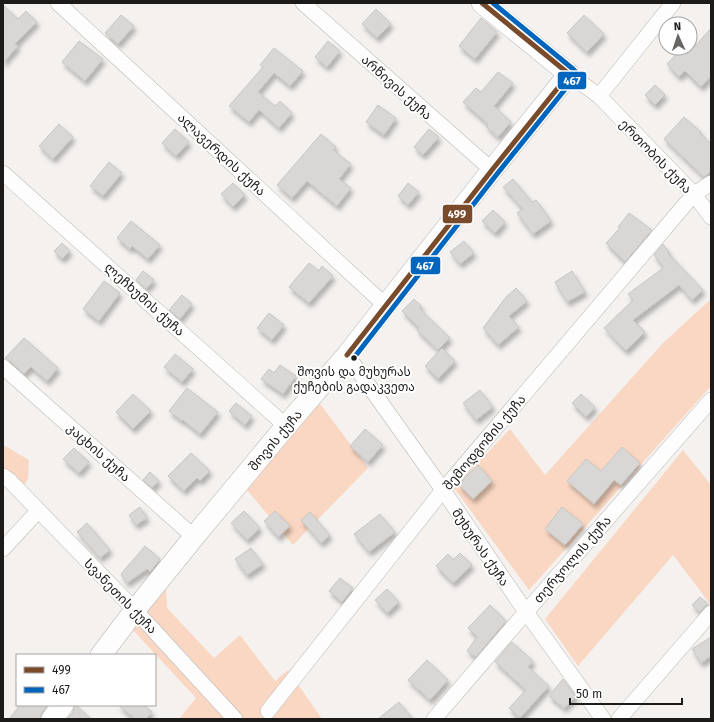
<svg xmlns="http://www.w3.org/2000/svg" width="714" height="722" viewBox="0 0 714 722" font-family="'Fira Sans','Noto Sans Georgian',sans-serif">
<defs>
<filter id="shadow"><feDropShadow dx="2.5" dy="4.5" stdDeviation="2" flood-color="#0004"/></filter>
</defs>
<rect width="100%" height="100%" fill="#f4f1ef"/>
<path fill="#fad7c2" d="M711,299V386L529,590L454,488L510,429L545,475L663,343Z
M318,401L368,468L293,545L247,490Z
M3,445L29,460L28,479L24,485L3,467Z
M683,450L711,485V605L673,555L578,666L545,619Z
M166,588L167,608L214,658L240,635L275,681L288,670L322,719H179L196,698L131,628Z"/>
<path fill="#d8d7d5" stroke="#c7c6c4" filter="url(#shadow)" d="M3,5L18,19L26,11L37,22L15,44L18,46L3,63Z
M376,9L391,24L377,38L362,24Z
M121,15L134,26L118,44L105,33Z
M584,15L604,34L587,52L567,33Z
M481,18L497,32L475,59L459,46Z
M711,28V76L701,87L685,71L679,77L667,64L682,48L688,54Z
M79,41L103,59L85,81L62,62Z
M328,41L340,51L327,67L315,57Z
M274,48L303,71L290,86L274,73L258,92L275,106L280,101L292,113L279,128L259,110L249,122L229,106L263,67L260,65Z
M498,72L513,83L494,106L511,122L498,137L486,126L488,124L463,102L476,88L481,92Z
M655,85L665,95L655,105L645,95Z
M378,105L396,118L384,135L366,122Z
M684,117L701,132L700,133L711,144V171L707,175L704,177L664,139Z
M59,124L73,137L53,159L39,146Z
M175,129L189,142L176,156L162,143Z
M429,129L439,137L423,155L414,147Z
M321,134L336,147L333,150L351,164L339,179L351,188L337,206L307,181L292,198L277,185Z
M109,162L122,173L103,196L90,186Z
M513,179L532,202L536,200L551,221L533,234L517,213L523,209L503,187Z
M233,183L245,195L233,207L221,194Z
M408,183L419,192L408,205L398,196Z
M493,210L505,222L495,233L482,221Z
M629,213L652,230L625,262L606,243L620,228L618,227Z
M131,221L160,245L148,259L132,246L130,249L117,238Z
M464,241L474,253L460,264L450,252Z
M62,243L70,251L62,259L54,251Z
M663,244L669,252L668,253L703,290L692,300L679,285L633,320L645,332L626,351L604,328L633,300L628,294L663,268L662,267L663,266L654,255Z
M309,263L319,271L322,266L333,276L309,303L289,287Z
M143,271L154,280L146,289L136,280Z
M572,271L585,292L567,302L555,282Z
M104,281L120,293L99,321L83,309Z
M516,288L527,301L509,316L519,327L498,345L483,328L506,297Z
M182,295L192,304L180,319L169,310Z
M414,299L422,307L420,309L450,338L438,350L417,330L419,328L402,311Z
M269,313L284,325L272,340L257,328Z
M24,338L58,368L47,381L31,367L24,374L9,360L5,358Z
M442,348L455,361L438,379L425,366Z
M175,354L193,369L182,382L164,367Z
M280,365L296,376L283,394L261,379L269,369L274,373Z
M187,388L218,412L200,434L183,420L182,421L169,411Z
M480,390L493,407L476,420L463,403Z
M133,394L151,411L133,429L116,412Z
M581,394L595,407L586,417L572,403Z
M236,403L252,416L245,425L229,411Z
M365,429L383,445L368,462L350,446Z
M622,447L640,463L621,485L614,480L594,504L567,481L586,459L601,471Z
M74,448L89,462L79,473L63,459Z
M191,453L210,471L200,481L197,478L184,491L168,476Z
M478,465L492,481L473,499L459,485L465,478Z
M150,472L159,481L152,488L143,480Z
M140,507L147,518L136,525L129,515Z
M562,507L583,524L565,545L545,529Z
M244,511L260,528L247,540L231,523Z
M275,511L290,526L278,537L264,521Z
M310,512L330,535L321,543L301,520Z
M380,514L395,532L369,552L354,534Z
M87,523L110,550L100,558L77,532Z
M145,546L160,559L150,572L147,569L127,583L121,574Z
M251,548L263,564L247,575L235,559Z
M460,553L472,565L453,583L436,566L448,554L453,560Z
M340,578L353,588L342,602L329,591Z
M387,589L399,602L387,613L375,600Z
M700,597L708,604L704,607L700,612L692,605Z
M490,605L506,621L476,657L467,651L477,637L468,628Z
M711,637V656L701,663L692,649Z
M512,642L533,661L528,667L549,686L520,718L509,708L526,690L495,662Z
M427,660L448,680L430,700L408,680Z
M563,679L576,697L564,708L549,696Z
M399,702L413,719H378Z
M20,705H48L42,712L40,719H9Z
M75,705H76L91,719H67L73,712Z
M118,705H144L152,712L146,719H135Z"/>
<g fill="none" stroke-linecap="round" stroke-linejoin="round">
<g stroke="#bab8b6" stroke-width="16">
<path id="street" d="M58,3L386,306
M303,3L492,170
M569,74L599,96L694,194L711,217
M599,96L673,3
M3,173L286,426
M347,355L443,490L526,612L603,719
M3,367L194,537
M3,476L9,480L135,610L235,719
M3,549L38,511
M268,711L443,490L694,194L711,183
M434,719L526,612L711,400
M619,719L711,613"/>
</g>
<g stroke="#bab8b6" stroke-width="22">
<path id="secondary" d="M101,655L135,610L194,537L286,426L347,355L492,170L569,74L482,3
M52,719L63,705"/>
</g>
<use href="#street" stroke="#fdfdfd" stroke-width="15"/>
<use href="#secondary" stroke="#fdfdfd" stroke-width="21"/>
<g stroke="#fff" stroke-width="8">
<path id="bus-1" d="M482,3L569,74
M347,355L492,170L569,74"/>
</g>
<g stroke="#fff" stroke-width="8">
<path id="bus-2" d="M353,359L497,174L575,77L576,72L573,69L493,3"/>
</g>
<use href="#bus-1" stroke="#7a4b2a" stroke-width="5"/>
<use href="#bus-2" stroke="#0065bd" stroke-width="5"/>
</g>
<circle fill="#1d1b1a" stroke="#fff" stroke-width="1.5" cx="354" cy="358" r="3.5"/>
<g text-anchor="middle" stroke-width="4" stroke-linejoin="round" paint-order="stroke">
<g font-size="12" fill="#1d1b1a" stroke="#fff">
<text x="354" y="376">შოვის და მუხურას<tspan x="354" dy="15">ქუჩების გადაკვეთა</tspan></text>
</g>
<g font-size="13" fill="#1d1b1a" stroke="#fff">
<text transform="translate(397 87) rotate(42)" y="5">არწივის ქუჩა</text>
<text transform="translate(222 154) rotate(43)" y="5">ალავერდის ქუჩა</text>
<text transform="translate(656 156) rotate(46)" y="5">ერთობის ქუჩა</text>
<text transform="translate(145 299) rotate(42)" y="5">ლეჩხუმის ქუჩა</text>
<text transform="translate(275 440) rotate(-50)" y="5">შოვის ქუჩა</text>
<text transform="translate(484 442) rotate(-50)" y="5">შემოდგომის ქუჩა</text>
<text transform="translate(99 452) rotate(42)" y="5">კაცხის ქუჩა</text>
<text transform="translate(481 547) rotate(56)" y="5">მუხურას ქუჩა</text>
<text transform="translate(572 559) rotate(-49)" y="5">თერჯოლის ქუჩა</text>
<text transform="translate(121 596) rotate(46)" y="5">სვანეთის ქუჩა</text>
</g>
</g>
<g stroke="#fff" stroke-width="1.5">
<rect x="557" y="71" width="30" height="19" rx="4" fill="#0065bd"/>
<rect x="442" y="204" width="31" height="20" rx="4" fill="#7a4b2a"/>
<rect x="410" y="256" width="31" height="19" rx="4" fill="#0065bd"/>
</g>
<g font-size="11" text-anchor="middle" font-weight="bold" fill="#fff">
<text x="572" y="85">467</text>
<text x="457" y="218">499</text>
<text x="425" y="270">467</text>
</g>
<rect width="714" height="722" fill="none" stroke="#1d1b1a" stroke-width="8"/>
<rect x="16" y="654" width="140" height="52" fill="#ffffff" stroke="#a5a4a3"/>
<rect x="24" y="667" width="20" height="6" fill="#7a4b2a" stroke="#a5a4a3"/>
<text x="52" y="674" font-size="12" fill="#1d1b1a">499</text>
<rect x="24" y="687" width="20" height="6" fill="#0065bd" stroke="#a5a4a3"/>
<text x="52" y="694" font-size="12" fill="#1d1b1a">467</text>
<g transform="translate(678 36) rotate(357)"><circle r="19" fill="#ffffff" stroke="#a5a4a3"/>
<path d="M0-3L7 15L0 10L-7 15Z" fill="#686665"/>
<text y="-6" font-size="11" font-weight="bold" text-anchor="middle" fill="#1d1b1a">N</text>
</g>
<path d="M570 698v6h112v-6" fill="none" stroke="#1d1b1a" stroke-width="2"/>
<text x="576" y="698" font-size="12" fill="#1d1b1a" stroke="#ffffff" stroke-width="3" paint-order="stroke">50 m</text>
</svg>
